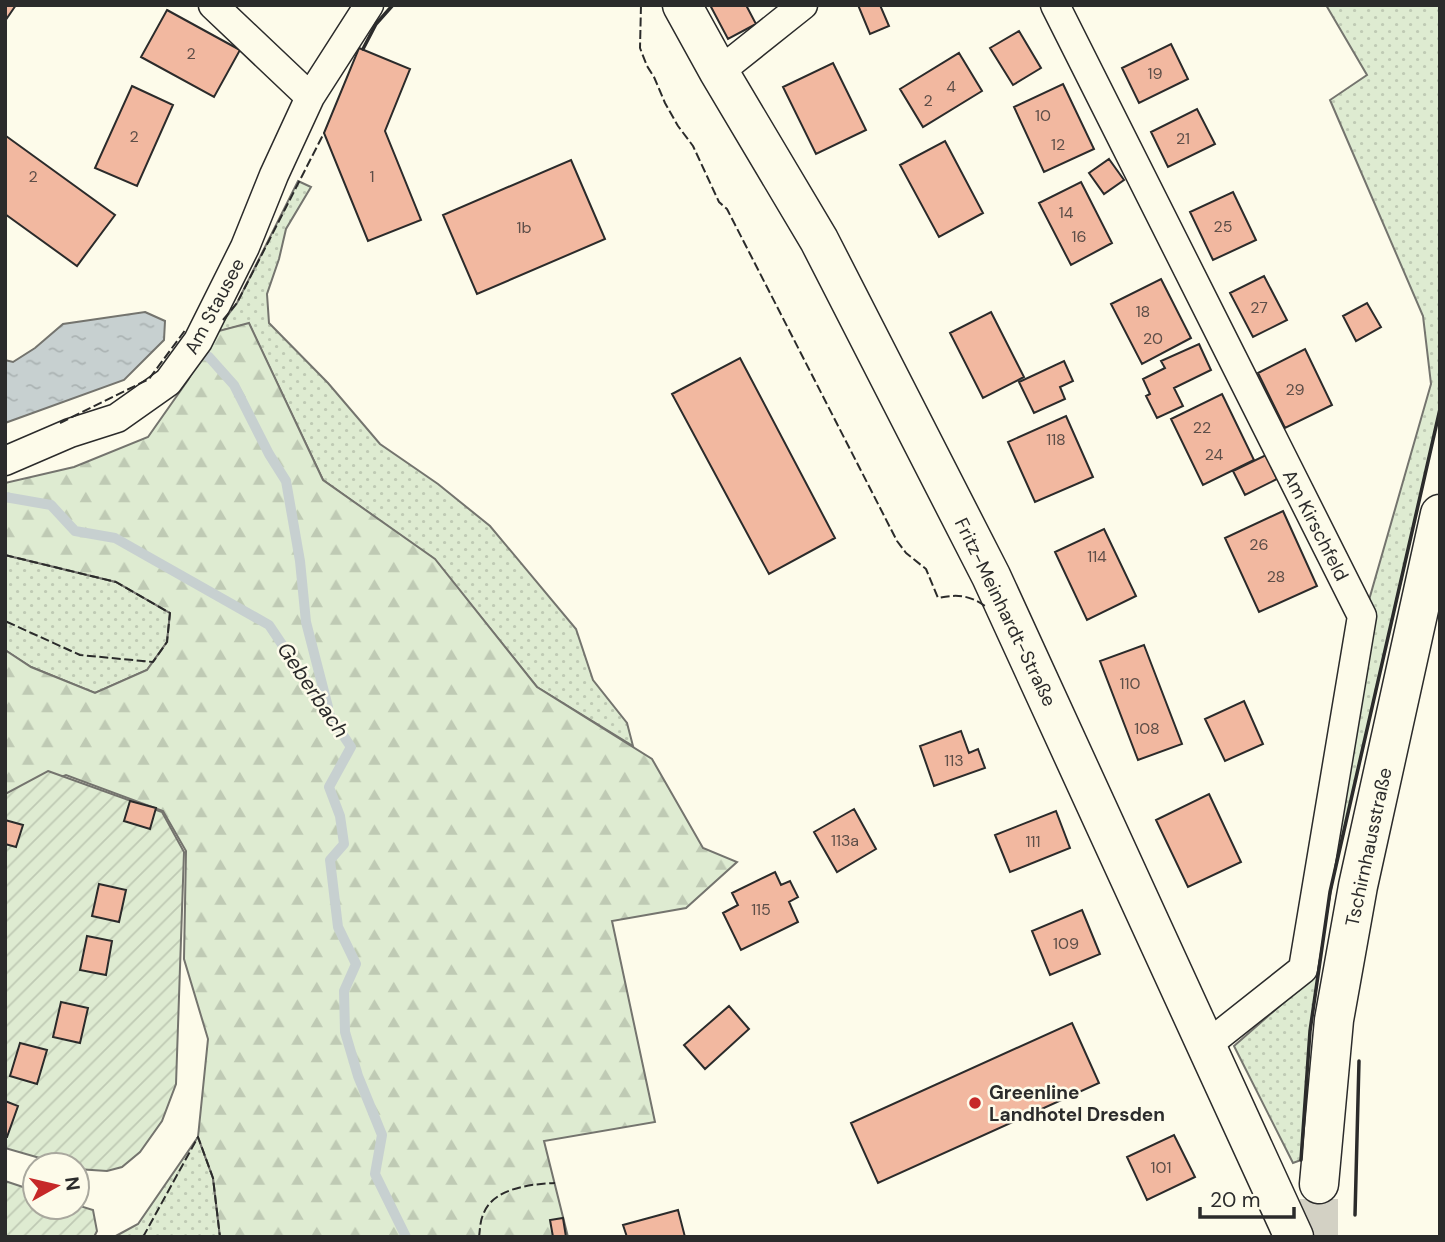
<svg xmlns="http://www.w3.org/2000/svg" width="1445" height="1242" viewBox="0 0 1445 1242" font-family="'DM Sans',sans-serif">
<defs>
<pattern id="grass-dots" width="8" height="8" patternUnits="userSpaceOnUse" patternTransform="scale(1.75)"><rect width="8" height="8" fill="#deebd1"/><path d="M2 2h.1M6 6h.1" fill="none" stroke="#bfcab4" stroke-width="1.8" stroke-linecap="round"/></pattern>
<pattern id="forest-firs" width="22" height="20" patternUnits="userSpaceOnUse" patternTransform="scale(1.75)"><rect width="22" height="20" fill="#deebd1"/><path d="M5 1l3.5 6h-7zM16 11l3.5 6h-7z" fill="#bfcab4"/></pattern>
<pattern id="garden-furrows" width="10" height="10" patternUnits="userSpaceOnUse" patternTransform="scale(1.75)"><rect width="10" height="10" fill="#deebd1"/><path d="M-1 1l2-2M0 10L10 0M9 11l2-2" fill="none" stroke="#bfcab4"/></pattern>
<pattern id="water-ripples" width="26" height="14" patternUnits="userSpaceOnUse" patternTransform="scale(1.75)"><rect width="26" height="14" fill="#c7d0d0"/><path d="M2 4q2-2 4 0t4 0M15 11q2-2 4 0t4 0" fill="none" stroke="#abb3b3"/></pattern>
</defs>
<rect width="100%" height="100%" fill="#fdfbea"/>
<path fill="url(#grass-dots)" stroke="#74746e" stroke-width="2" d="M1326,5H1440V409L1330,892L1310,1031L1301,1160L1293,1163L1234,1046L1291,996L1311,960L1369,600L1431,384L1423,316L1330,100L1367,75Z
M298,181L311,187L286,229L279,259L267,294L269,323L328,383L380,444L438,484L490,526L576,629L593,680L627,723L633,746L537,687L435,560L323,480L249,324L215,332L237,303Z
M5,555L116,582L170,613L167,642L147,670L95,693L31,667L5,650Z
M198,1137L213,1178L220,1237H114L138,1224Z"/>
<path fill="url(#forest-firs)" stroke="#74746e" stroke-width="2" d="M249,323L323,480L435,559L537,687L652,759L703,848L737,862L686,908L612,921L655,1122L544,1141L568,1237H220L213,1178L198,1137L208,1039L184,959L186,851L163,811L66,775L5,798V650L31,667L95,693L147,670L167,642L170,613L116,582L5,555V483L74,467L148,437L188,380L215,332Z"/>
<path fill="url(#garden-furrows)" stroke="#74746e" stroke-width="2" d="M48,771L162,812L184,852L176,1084L162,1121L140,1152L122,1167L107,1171L77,1169V1165H64L5,1148V794Z
M5,1181L35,1191V1207H77V1205L93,1210L97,1231L94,1237H5Z"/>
<path fill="url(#water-ripples)" stroke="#74746e" stroke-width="2" d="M145,312L165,321L164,340L124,380L5,423V360L13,362L35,348L63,324Z"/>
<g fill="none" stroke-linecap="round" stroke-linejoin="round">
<path stroke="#c7d0d0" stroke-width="10" d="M199,352L209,357L234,385L269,454L286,481L300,561L306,622L328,707
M5,497L51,505L75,531L115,538L269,625L351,747L329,787L340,816L344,844L330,860L338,927L356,964L344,991L345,1032L358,1076L382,1135L375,1174L406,1237"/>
</g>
<path fill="#f2b8a0" stroke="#2b2b2b" stroke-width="2" d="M5,5H16L5,21Z
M710,5H746L756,24L728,39Z
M858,5H880L889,26L870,34Z
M167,10L240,50L214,97L141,57Z
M1019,31L1041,68L1013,85L990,48Z
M1171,44L1188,79L1139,103L1122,68Z
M359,48L410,69L385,131L421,220L368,241L324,133Z
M959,53L982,91L923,127L900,89Z
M833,63L866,130L816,154L783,87Z
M1063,84L1094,149L1044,172L1014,107Z
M132,86L173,105L137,186L95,168Z
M1197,109L1215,144L1168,167L1151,132Z
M6,136L115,215L77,266L5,214Z
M945,141L983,213L939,237L900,165Z
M1109,159L1124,180L1104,194L1089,173Z
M571,160L605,239L477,294L443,215Z
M1081,182L1112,243L1071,265L1039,203Z
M1233,192L1256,240L1213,260L1190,212Z
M1264,276L1287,320L1253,337L1230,293Z
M1161,279L1191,338L1142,364L1111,304Z
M1367,303L1381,327L1356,341L1343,316Z
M991,312L1024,377L983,398L950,333Z
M1199,344L1211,370L1174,388L1183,406L1157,418L1146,396L1150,394L1143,379L1165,368L1161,361Z
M1305,349L1332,405L1285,428L1258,373Z
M740,358L835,538L769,574L672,394Z
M1064,361L1073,381L1060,387L1065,399L1034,413L1019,382Z
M1222,394L1254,460L1203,485L1171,419Z
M1066,416L1093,477L1035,502L1008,442Z
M1266,455L1277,479L1245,495L1233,471Z
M1283,511L1317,586L1259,612L1225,538Z
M1104,529L1136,596L1087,620L1055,552Z
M1144,645L1182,744L1138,760L1100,661Z
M1244,701L1263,744L1225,761L1205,719Z
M961,731L969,753L978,749L985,768L934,786L920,746Z
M1209,794L1241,862L1188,887L1156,820Z
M130,801L156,808L150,829L124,821Z
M854,809L876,849L837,872L814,832Z
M1056,811L1070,848L1010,872L995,835Z
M5,820L23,825L16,847L5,844Z
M775,872L781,885L790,881L798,897L789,902L798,922L741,950L723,913L738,905L732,893Z
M99,884L126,890L119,922L92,916Z
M1082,910L1100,954L1050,975L1032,931Z
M87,936L112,941L106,975L80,970Z
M61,1002L88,1008L80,1043L53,1037Z
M729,1006L749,1029L705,1069L684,1045Z
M1072,1023L1099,1083L878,1183L851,1123Z
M20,1043L47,1050L37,1084L10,1076Z
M5,1101L18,1106L7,1137H5Z
M1174,1135L1195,1177L1147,1200L1127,1157Z
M678,1210L685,1237H627L623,1225Z
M563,1218L566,1237H553L550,1220Z"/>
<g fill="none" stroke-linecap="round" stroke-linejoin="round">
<path stroke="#d3d1c4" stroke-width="38" stroke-dasharray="38 19" stroke-linecap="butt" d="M1319,1237V1184"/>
<g stroke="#2b2b2b" stroke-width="31">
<path id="street" d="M213,5L310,97
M1055,5L1362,616L1303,969L1207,1045
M719,72L803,5
M5,461L70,433L117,418L168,382L198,341L245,247L274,175L310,97L369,5"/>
</g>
<g stroke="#2b2b2b" stroke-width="41">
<path id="secondary" d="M682,5L719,72L819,240L991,576L1294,1237
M1319,1184L1334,1020L1358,886L1440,514"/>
</g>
<use href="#street" stroke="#fdfbea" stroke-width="28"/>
<use href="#secondary" stroke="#fdfbea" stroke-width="38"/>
<path stroke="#2b2b2b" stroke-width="2" stroke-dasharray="9 3.5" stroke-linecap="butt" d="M641,5L640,48L647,66L654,77L665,103L678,126L693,146L719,202L727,209L897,541L906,553L926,569L938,598C957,594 969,595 985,606
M392,6L393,5
M223,320L237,303L324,133
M60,423L149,379L186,329
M5,555L116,582L170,613L167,642L153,662L80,655L5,621
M143,1237L198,1137L213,1178L220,1237
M479,1237C480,1230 480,1221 483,1215C492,1188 531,1184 555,1183"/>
<path stroke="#2b2b2b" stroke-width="3.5" d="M363,49L376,24L392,6
M1301,1160L1310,1031L1330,892L1440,409
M1355,1215L1359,1061"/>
</g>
<circle fill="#c62828" stroke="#fdfbea" stroke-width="2.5" cx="975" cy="1103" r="7"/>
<g text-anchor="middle" stroke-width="5" stroke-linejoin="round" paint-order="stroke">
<g font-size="16" fill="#5d4e48">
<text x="191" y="59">2</text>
<text x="1155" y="79">19</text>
<text x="951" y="92">4</text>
<text x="928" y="106">2</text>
<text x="1043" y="121">10</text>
<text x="134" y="142">2</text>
<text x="1183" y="144">21</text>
<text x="1058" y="150">12</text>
<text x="33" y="182">2</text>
<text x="372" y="182">1</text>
<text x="1066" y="218">14</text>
<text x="1223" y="232">25</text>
<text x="524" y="233">1b</text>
<text x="1079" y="242">16</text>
<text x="1259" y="313">27</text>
<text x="1143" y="317">18</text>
<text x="1153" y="344">20</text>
<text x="1295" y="395">29</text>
<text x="1202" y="433">22</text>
<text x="1056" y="445">118</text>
<text x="1214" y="460">24</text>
<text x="1259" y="550">26</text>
<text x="1097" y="562">114</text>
<text x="1276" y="582">28</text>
<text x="1130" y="689">110</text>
<text x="1147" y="734">108</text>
<text x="954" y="766">113</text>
<text x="845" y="846">113a</text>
<text x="1033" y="847">111</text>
<text x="761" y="915">115</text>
<text x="1066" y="949">109</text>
<text x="1161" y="1173">101</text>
</g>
<g font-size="19" fill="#2b2b2b" stroke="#fdfbea">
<text transform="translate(214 306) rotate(-62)" y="7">Am Stausee</text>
<text transform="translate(1316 525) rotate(63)" y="7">Am Kirschfeld</text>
<text transform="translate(1006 612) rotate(64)" y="7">Fritz-Meinhardt-Straße</text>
<text transform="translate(1368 847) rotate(-78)" y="7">Tschirnhausstraße</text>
</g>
<g font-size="19" font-weight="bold" fill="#2b2b2b" stroke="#fdfbea" text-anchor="start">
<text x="989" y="1099">Greenline<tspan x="989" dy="22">Landhotel Dresden</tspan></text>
</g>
<g font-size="21" font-style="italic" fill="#2b2b2b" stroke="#fdfbea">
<text transform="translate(313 690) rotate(56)" y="7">Geberbach</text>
</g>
</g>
<rect width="1445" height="1242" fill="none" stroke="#2b2b2b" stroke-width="14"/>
<g transform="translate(56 1186) rotate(82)"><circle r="33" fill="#fdfbea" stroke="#a9a89e" stroke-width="2"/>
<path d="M0-5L12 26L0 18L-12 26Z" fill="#c62828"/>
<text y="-10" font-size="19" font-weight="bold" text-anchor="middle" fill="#2b2b2b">N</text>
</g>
<path d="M1200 1207v10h94v-10" fill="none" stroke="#2b2b2b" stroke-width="3.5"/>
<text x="1210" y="1207" font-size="21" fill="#2b2b2b" stroke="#fdfbea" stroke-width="5" paint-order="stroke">20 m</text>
</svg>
